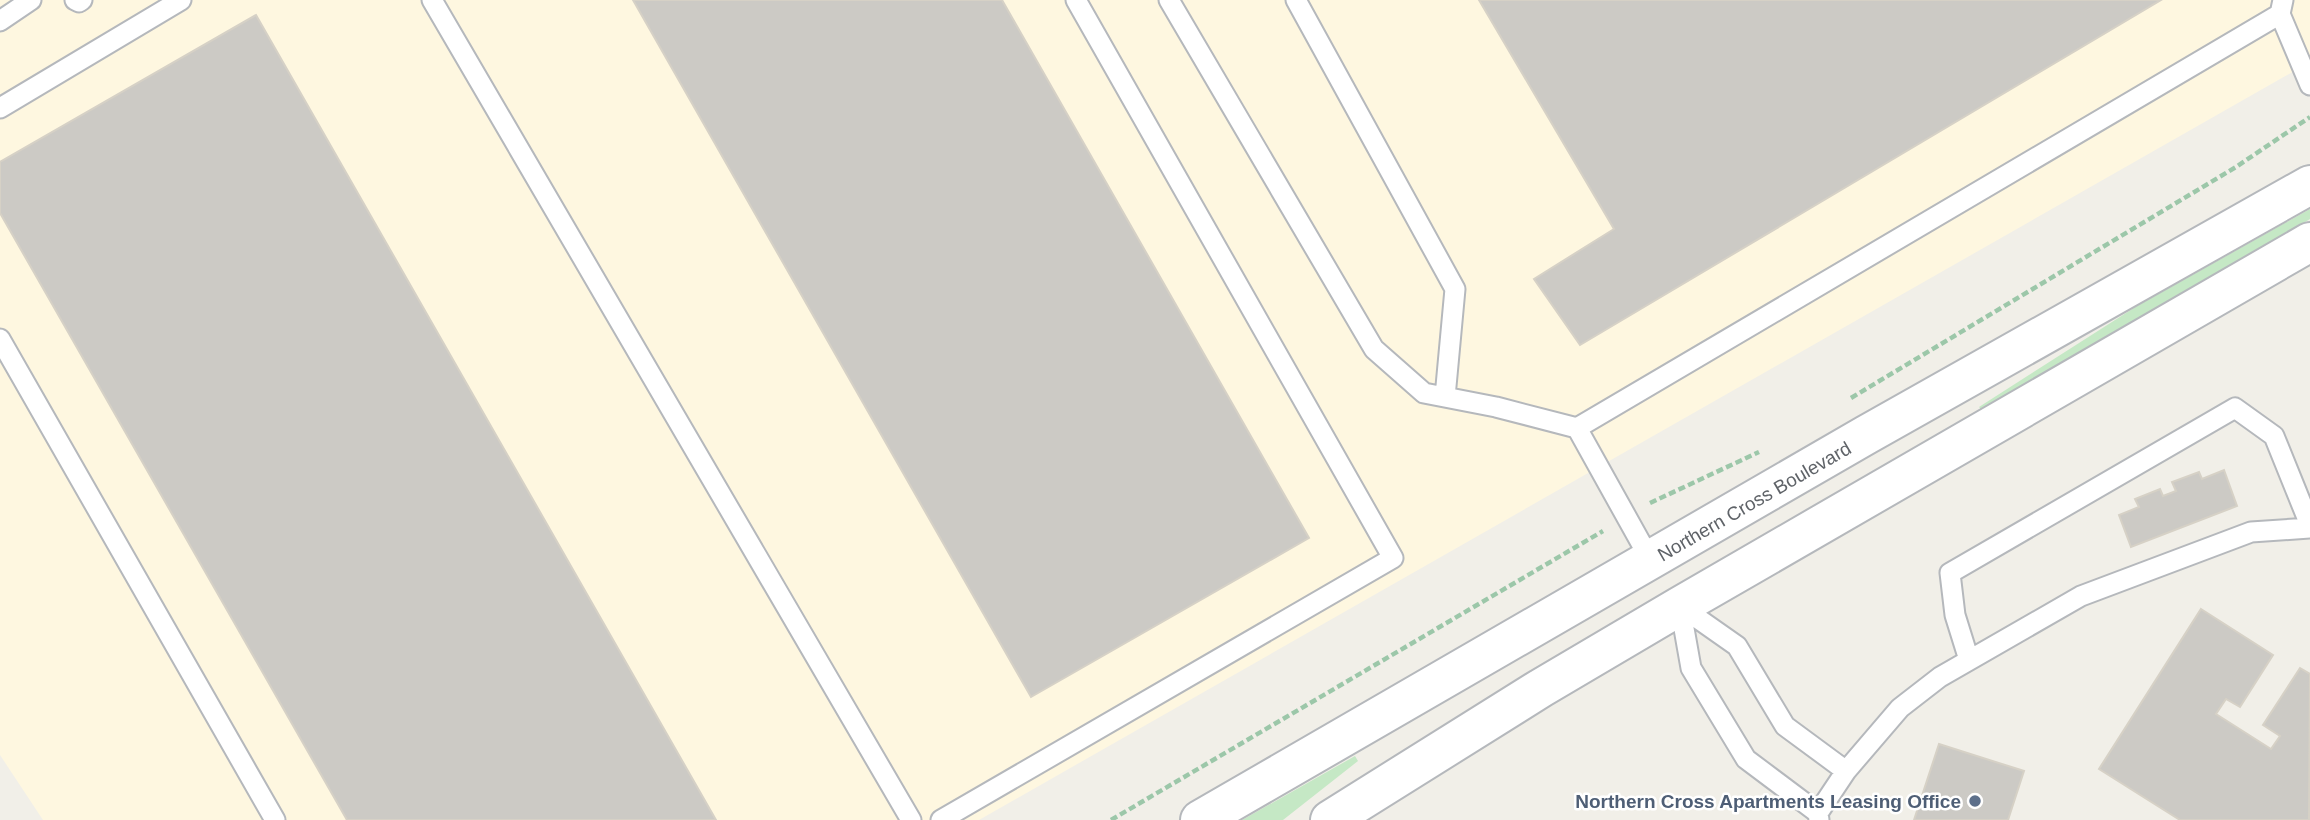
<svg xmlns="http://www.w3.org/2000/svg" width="2310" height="820" viewBox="0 0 2310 820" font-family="Helvetica,sans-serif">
<rect width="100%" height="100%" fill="#f1efe8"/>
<path fill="#fef7e0" d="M0,0H2310V62L979,820H43L0,755Z"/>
<path fill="#c5e8c5" d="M2310,209V219L1985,414L1979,407L2137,306Z
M1355,756L1358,761L1283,820H1242Z"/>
<path fill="#cccac5" stroke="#d6d1c6" stroke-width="2" d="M633,0H1002L1309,538L1031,697Z
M1479,0H2161L1580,345L1534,279L1614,229Z
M256,15L716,820H347L0,213V162Z
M2224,470L2237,506L2131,547L2119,515L2139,507L2135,499L2160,489L2163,496L2176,491L2172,482L2199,472L2202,479Z
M2201,609L2273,655L2240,707L2226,699L2216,714L2271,749L2280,736L2263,725L2300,668L2310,674L2309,820H2180L2099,769Z
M1939,744L2024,771L2008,820H1914Z"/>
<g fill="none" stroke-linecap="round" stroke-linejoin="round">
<g stroke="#b5b8bc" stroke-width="23">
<path id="service" d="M75,0L79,2L82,0
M432,0L911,820
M1169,0L1374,349L1424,393L1496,407L1577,428L1651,561
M1296,0L1455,289L1445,397
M2283,0L2280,14L2310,85
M0,21L31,0
M0,108L181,0
M0,339L275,820
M1577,428L2280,14
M1680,606L1691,668L1746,759L1818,813
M1680,606L1737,646L1785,726L1846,771
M1969,660L1955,615L1950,573L2235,408L2274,436L2310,525
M941,820L1393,558L1076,0
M1819,820L1818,813L1846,771L1900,708L1940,677L2081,596L2251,532L2310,528"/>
</g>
<g stroke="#b5b8bc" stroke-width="42">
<path id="tertiary" d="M1200,820L1866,435L2310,185
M1330,820L1541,688L1680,606L2310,242"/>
</g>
<path stroke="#9cc7a9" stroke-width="4.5" stroke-dasharray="7 3.5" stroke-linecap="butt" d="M1851,398L2236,167L2310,117
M1650,503L1759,452
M1111,820L1603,531"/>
<use href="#service" stroke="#fff" stroke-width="19"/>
<use href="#tertiary" stroke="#fff" stroke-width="38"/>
</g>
<circle fill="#5c6f8a" stroke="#fff" stroke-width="2.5" cx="1975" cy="801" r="7"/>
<g text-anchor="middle" stroke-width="5" stroke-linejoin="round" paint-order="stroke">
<g font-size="19" fill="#5f6368" stroke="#fff">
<text transform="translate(1754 501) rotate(-30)" y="7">Northern Cross Boulevard</text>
</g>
<g font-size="19" font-weight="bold" fill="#4e5e75" stroke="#fff" text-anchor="end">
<text x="1961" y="808">Northern Cross Apartments Leasing Office</text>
</g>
</g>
</svg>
